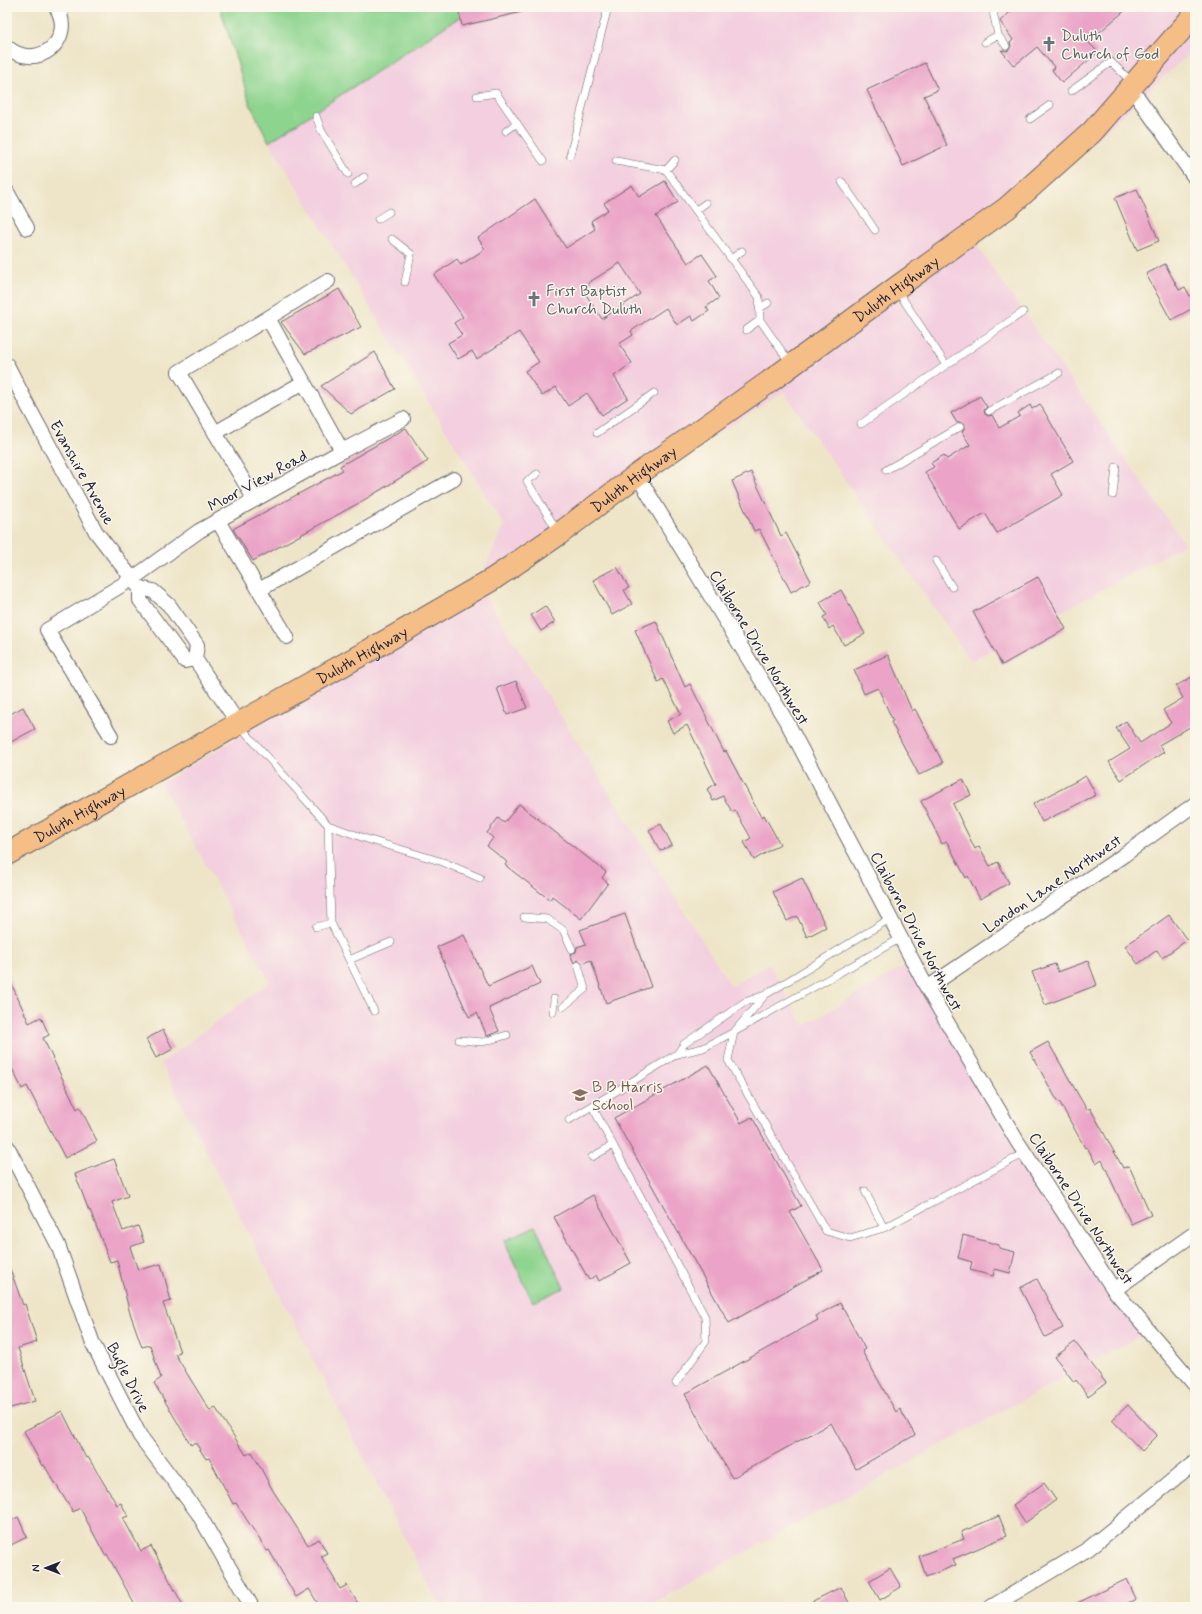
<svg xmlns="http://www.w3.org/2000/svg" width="1202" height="1614" viewBox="0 0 1202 1614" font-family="Mynerve,sans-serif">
<rect width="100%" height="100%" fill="#fbf7ec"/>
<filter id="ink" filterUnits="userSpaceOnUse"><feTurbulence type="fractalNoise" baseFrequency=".025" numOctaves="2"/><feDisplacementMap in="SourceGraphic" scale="8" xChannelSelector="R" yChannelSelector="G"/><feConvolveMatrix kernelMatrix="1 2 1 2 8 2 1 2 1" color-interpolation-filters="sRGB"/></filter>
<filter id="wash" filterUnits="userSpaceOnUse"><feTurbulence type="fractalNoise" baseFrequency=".012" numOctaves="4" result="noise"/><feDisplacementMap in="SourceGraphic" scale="16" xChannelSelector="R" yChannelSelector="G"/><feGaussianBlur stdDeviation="0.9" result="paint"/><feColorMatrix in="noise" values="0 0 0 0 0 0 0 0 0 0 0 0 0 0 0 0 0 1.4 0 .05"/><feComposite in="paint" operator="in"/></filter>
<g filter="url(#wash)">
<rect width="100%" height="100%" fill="#eee5c8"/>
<path fill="#f3cfdf" d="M475,7H1195V48L1072,162L975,243L1185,544L971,661L784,392L478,585L731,986L769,964L804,1026L910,963L1145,1333L645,1607H440L161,1063L270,982L161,783L315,692L477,585L504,525L269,142Z"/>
<path fill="#8dd48e" stroke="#587b64" d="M220,7H475L269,142L250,104Z
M535,1226L564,1288L533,1302L504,1241Z"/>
<g id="blocks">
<path fill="#eba4c7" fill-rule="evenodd" d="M458,7H521L522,12L462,26Z
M1016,7H1129L1088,42L1098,52L1062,83L1052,70L1055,68L1037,47L1014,66L1001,50L1006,51L1009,50L1011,46L1010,43L1013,40L1000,21Z
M925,63L938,90L924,96L947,145L903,166L867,90Z
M665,181L678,202L656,216L688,263L702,254L717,276L709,281L719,298L706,307L709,311L694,321L691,316L677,325L666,308L631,331L633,335L619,344L632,363L614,376L628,398L602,415L587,393L568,406L556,387L542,396L525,371L539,362L519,332L477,359L472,351L458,359L448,343L462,335L454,323L463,317L434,275L457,259L461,265L485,249L478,238L535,199L566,248L595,229L591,221L608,210L604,203L632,185L639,197ZM620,263L640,294L602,319L583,290L589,286L588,283Z
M1137,189L1159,241L1137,250L1115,198Z
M1165,264L1179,290L1185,287L1195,305V307L1171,320L1146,274Z
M339,289L361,327L305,354L281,322Z
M375,352L395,389L351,414L321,386Z
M980,396L987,407L984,410L985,414L988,416L992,415L999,428L1020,416L1018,413L1030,405L1032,409L1040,404L1073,461L1051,474L1063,495L997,533L985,513L959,529L925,472L934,467L931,463L944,455L947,459L970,445L962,432L964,429V425L960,422L957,423L951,413Z
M406,428L428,461L359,503L253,561L233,529L343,470L340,466Z
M751,472L781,536L786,533L811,581L791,592L759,529L754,531L732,481Z
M617,567L629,588L624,590L632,604L612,615L593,580Z
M1038,577L1066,629L1002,665L973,612Z
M841,590L865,634L844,645L833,626L829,629L823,617L827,615L820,602Z
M545,606L555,622L541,631L531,615Z
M656,621L685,687L690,684L724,752L726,751L761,817L764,815L780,844L754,860L744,842L751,838L735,810L732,812L723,796L713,801L707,789L716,784L687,725L673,733L667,721L681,714L663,679L658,682L635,630Z
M888,655L912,711L915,709L943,763L919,775L891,722L893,721L878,688L864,694L854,670Z
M1195,675V724L1159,745L1164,752L1121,780L1109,762L1130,749L1116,728L1126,721L1140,743L1171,723L1163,710L1183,698L1176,686Z
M516,681L527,708L507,715L497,688Z
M23,707L35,729L7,744V716Z
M1086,776L1096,795L1042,822L1033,804Z
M963,779L971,795L953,804L975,849L979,846L990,866L998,862L1009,883L980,899L968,876L966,878L947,842L942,844L921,801Z
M519,804L606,872L602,878L608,883L581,919L552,896L550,900L505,865L507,862L487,846L493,838L487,833L498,818L504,823Z
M661,824L672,845L660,851L649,830Z
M802,878L826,927L807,937L797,916L787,921L773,892Z
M625,914L651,987L606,1003L591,960L583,963L577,960L574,963L570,954L576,952L577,947L586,944L580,930Z
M1169,915L1187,940L1162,958L1157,950L1138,964L1125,946Z
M464,935L488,986L532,966L540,984L489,1008L499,1031L487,1036L477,1013L469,1017L437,947Z
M1088,961L1097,985L1045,1005L1032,972L1055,964L1058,972Z
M7,974L29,1023L41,1017L49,1035L43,1038L77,1109L80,1107L97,1141L65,1158L27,1086L22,1089L7,1058Z
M163,1030L173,1049L156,1058L146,1039Z
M1048,1042L1087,1110L1090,1108L1123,1168L1129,1166L1151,1215L1131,1224L1102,1160L1096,1164L1087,1147L1085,1148L1059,1101L1058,1102L1030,1052Z
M708,1065L741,1123L752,1117L801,1206L790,1212L823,1270L729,1323L614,1118Z
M114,1159L128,1196L112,1202L123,1231L138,1226L144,1242L130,1247L138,1270L161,1264L171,1301L163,1303L180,1352L175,1354L210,1411L215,1407L246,1455L252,1452L272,1489L308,1545L319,1539L327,1553L321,1556L340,1589L347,1585L360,1607H320L309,1589L296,1597L269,1550L267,1551L236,1503L233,1504L209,1458L206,1459L195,1442L191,1445L154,1383L161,1378L150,1345L142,1347L129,1310L117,1260L110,1262L90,1210L89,1211L75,1174Z
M593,1195L631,1263L599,1281L596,1275L589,1280L554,1217Z
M963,1235L999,1245V1248L1015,1252L1010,1273L995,1269L993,1276L970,1270L972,1262L958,1258Z
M7,1266H9L23,1305L25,1304L37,1342L18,1348L35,1401L7,1409Z
M1037,1279L1063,1328L1045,1337L1020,1288Z
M840,1303L865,1349L862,1351L896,1412L900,1409L915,1435L856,1469L831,1423L732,1478L685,1394L818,1320L816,1316Z
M1075,1342L1106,1383L1088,1396L1076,1380L1074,1382L1055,1357Z
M1128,1405L1157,1436L1142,1451L1112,1420Z
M62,1411L86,1458L88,1457L117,1505L121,1503L128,1516L123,1518L141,1551L151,1546L184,1607H136L107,1554L105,1555L80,1508L73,1512L44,1465L42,1466L24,1431Z
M1044,1483L1056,1500L1025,1523L1013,1505Z
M999,1516L1007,1536L953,1559L956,1565L926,1577L919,1556L964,1539L961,1532Z
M18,1517L27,1537L7,1547V1522Z
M890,1568L901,1587L880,1600L869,1581Z
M1127,1579L1136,1599L1120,1607H1069Z
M841,1587L851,1607H801Z"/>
</g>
</g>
<g filter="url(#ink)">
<use href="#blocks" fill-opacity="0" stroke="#69666c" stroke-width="1"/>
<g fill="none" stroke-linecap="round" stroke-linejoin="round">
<g stroke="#69666c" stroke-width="8">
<path id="service" d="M992,7L998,35L1006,46
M985,42L998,35
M1071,91L1111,62L1132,82
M477,96L496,93L543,161
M316,116L321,130L348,174
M1030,119L1050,105
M506,131L517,123
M570,155L608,7
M616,161L666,170L759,297L760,320L790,363
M666,170L675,160
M842,182L875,230
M355,184L364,177
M696,210L706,203
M378,219L389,212
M392,239L411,254L405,282
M731,259L742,251
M897,290L946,365
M760,308L768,303
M746,330L760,320
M989,411L1059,373
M861,424L1023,312
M597,433L654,393
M886,470L960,427
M537,474L527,481L558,532
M1113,495L1116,467
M936,561L952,587
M239,725L328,825L331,923L374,1011
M328,825L367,839L443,862L480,878
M524,917L547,919L563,930L572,949
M316,927L331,923
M349,960L391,942
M765,995L734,1032L728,1060L826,1231L850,1238L884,1228L1025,1153
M563,1007L585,989L578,965
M553,1012L554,999
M459,1040L483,1042L507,1035
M677,1054L684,1044L745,1002L765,995L891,918
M592,1106L705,1317L706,1341L676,1383
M569,1120L677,1054L703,1048L734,1032L901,938
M592,1157L613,1145
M865,1191L884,1228"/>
</g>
<g stroke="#69666c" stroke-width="16">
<path id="minor" d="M7,47C37,73 77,39 56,7
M1131,88L1195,178
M7,192L27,228
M328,281L268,318L342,451
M7,365L29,408L96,532L137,585
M215,433L304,382
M637,475L788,724L927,988L1017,1141L1114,1290L1195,1385
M255,500L179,372L268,318
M218,521L287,637
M259,590L454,479
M195,659L185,661L140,600V588L153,591L169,605L197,645L195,659L238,723
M111,736L47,630L132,579L199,531L342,451L403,419
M927,988L1124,855L1195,804
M7,1146L58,1245L93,1344L140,1436L198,1513L252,1607
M1114,1290L1195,1233
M991,1607L1088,1549L1195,1462"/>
</g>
<g stroke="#69666c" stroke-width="24">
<g id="primary">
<path id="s1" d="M7,854L393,637L493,579L559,534L637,475L769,382L896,288L1007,208L1092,132L1195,14"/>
</g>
</g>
<use href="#service" stroke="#fff" stroke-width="7"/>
<use href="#minor" stroke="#fff" stroke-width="14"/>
<use href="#primary" stroke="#f6be87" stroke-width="22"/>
</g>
</g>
<defs>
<g id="church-bare" transform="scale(1.2)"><path d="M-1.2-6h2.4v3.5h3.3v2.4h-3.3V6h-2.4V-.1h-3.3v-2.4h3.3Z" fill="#6b7280" stroke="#fbf7ec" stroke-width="2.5" paint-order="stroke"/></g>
<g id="school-bare" transform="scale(1.2)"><path d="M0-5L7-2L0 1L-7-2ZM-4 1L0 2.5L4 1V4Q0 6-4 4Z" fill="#8d6e63" stroke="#fbf7ec" stroke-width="2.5" paint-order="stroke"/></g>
</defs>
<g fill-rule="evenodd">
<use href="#church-bare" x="1049" y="44"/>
<use href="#church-bare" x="534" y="299"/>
<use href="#school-bare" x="580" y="1095"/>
</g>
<g text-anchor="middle" stroke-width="3" stroke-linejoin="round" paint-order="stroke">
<g font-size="16" fill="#5b616d" stroke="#fbf7ec" text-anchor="start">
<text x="1061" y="41">Duluth<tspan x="1061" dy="18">Church of God</tspan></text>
<text x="546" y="296">First Baptist<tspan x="546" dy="18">Church Duluth</tspan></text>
</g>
<g font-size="16" fill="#22223b" stroke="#fbf7ec">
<text dy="6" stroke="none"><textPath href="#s1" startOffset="1055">Duluth Highway</textPath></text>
<text transform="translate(83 472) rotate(61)" y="6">Evanshire Avenue</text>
<text dy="6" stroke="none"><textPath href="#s1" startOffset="731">Duluth Highway</textPath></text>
<text transform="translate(257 480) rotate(-29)" y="6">Moor View Road</text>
<text transform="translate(760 647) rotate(59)" y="6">Claiborne Drive Northwest</text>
<text dy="6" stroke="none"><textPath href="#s1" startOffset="407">Duluth Highway</textPath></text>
<text dy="6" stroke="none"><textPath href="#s1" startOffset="83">Duluth Highway</textPath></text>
<text transform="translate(1052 883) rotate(-34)" y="6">London Lane Northwest</text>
<text transform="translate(917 931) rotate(62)" y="6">Claiborne Drive Northwest</text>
<text transform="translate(1082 1208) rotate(57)" y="6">Claiborne Drive Northwest</text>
<text transform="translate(129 1377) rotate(63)" y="6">Bugle Drive</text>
</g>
<g font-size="16" fill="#785e54" stroke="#fbf7ec" text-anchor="start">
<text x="592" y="1092">B B Harris<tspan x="592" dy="18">School</tspan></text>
</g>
</g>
<rect width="1202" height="1614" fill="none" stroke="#fbf7ec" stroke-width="24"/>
<g transform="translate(46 1568) rotate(270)" stroke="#fbf7ec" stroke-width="3" paint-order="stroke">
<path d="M0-3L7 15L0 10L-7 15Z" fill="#22223b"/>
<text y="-6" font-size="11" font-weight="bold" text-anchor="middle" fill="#22223b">N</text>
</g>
</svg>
